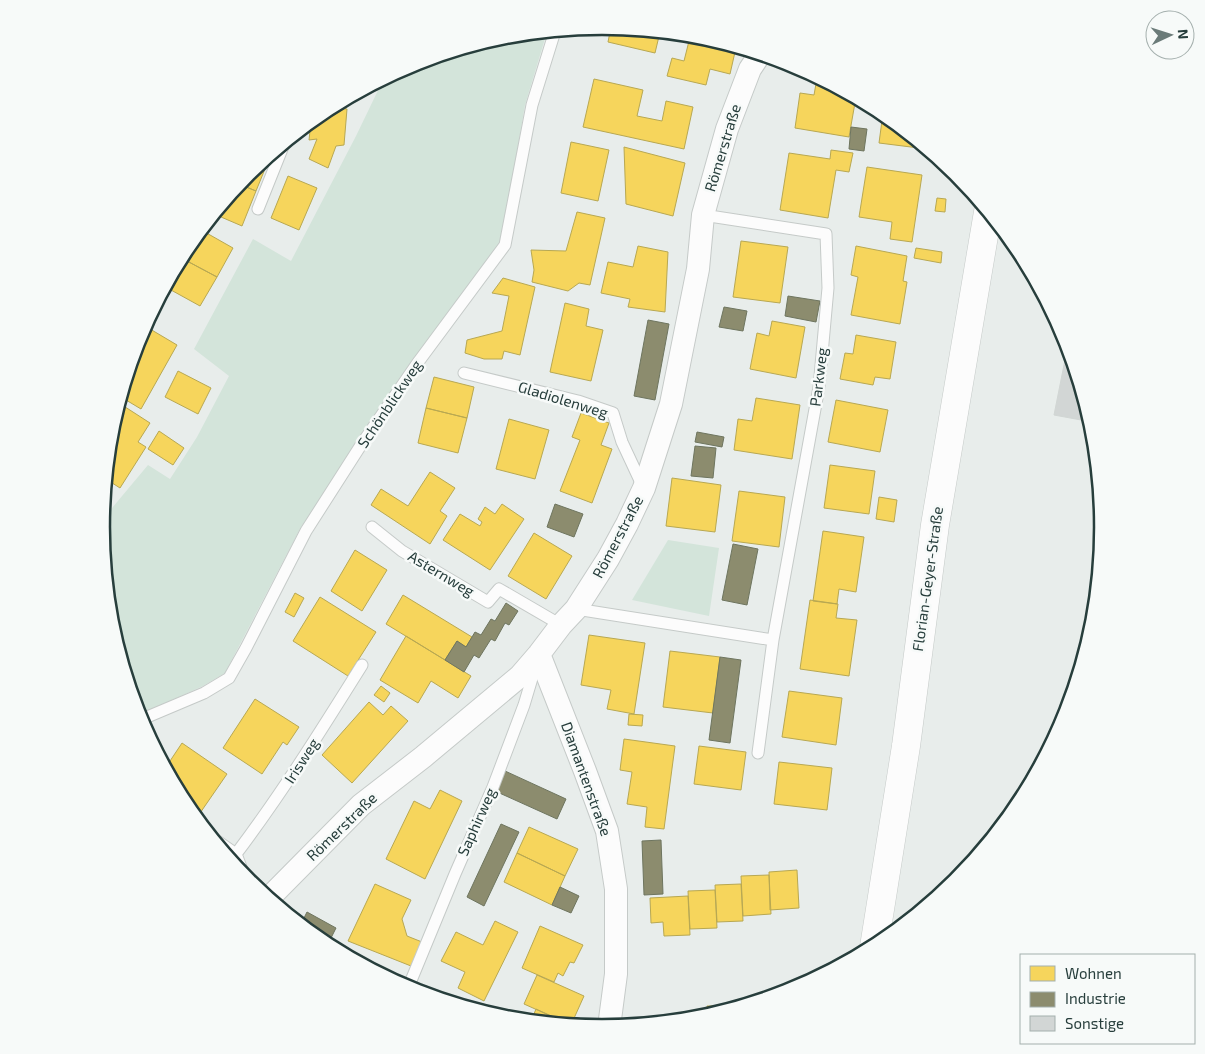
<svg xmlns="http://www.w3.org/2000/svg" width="1205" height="1054" viewBox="0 0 1205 1054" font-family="'Exo 2',sans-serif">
<rect width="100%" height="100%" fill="#e8edeb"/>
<path fill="#d3e4da" d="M547,32L525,105L501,245L301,527L225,673L203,686L139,715L111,624L102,527V520L148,465L170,479L197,437L229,376L194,349L253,239L291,261L356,136L383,80L411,64L505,36Z
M668,540L719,548L709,616L632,600Z"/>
<path fill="#f6d55c" stroke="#b8a852" d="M611,27L660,32L655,53L608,42Z
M691,35L700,36L729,45L727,50L689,41Z
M689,41L735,52L730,74L710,69L706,85L667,76L672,58L684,61Z
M817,78L856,97L849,137L795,128L800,93L814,95Z
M594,79L643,90L637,116L662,121L666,101L693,107L684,149L583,127Z
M331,107L347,109L344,145L336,146L328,168L309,159L317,139L309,140L311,122Z
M883,113L927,149L879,143Z
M571,142L609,150L598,201L561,193Z
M624,147L685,163L673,216L626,204Z
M831,150L853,153L849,172L836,170L828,218L780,210L789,153L830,159Z
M262,162L267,164L256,191L239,184L249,173Z
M867,167L922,175L912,242L890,239L892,222L859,217Z
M288,176L317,188L299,230L271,218Z
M239,184L256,191L242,226L214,214Z
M937,198L946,199L945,212L935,211Z
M577,212L605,218L590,285L579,283L568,291L532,282L534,270L531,250L566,251Z
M211,219L208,232L201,230Z
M203,231L233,248L217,277L187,261Z
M741,241L788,247L780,303L733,297Z
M638,246L668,252L665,312L628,307L630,299L601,293L608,262L633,267Z
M856,246L907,256L903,281L907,282L900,324L851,315L858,277L851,275Z
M916,248L942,252L941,263L914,258Z
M187,261L217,277L200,306L171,290Z
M503,278L535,287L520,355L504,351L502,359H484L465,353L467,340L502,331L509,296L492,293Z
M565,303L589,309L586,326L603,330L591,381L550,372Z
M772,321L805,327L796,378L750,369L757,333L769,336Z
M145,326L177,345L141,409L121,397L140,335Z
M856,335L896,342L890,379L875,377L873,385L840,379L845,353L853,354Z
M178,371L211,388L198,414L165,397Z
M434,377L474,387L467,418L426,408Z
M756,398L800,405L792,459L734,450L738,419L752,421Z
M836,400L888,410L880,452L828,442Z
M119,403L150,423L138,442L146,447L120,488L106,479L111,429Z
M426,408L467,418L458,453L418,443Z
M581,413L609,423L601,445L612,449L592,503L560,491L580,440L572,437Z
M509,419L549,430L535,479L496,469Z
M159,431L184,448L173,465L148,449Z
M830,465L875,471L869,514L824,508Z
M430,472L455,488L440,511L447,516L430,544L371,505L381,489L408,506Z
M672,478L721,485L715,532L666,526Z
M739,491L785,497L779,547L732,541Z
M879,497L897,500L894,522L876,519Z
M502,504L524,519L490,570L443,540L460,514L480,526L482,522L478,519L485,507L495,514Z
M823,531L864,537L856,592L839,589L837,604L813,601Z
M534,533L572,556L546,599L508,576Z
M355,550L387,570L362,611L331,591Z
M295,593L304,598L294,617L285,612Z
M403,595L472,637L466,647L457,641L445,660L386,624Z
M320,597L376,632L348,676L293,641Z
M810,600L838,604L836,618L857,620L849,676L800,669Z
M589,635L645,643L634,714L607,709L611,690L581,685Z
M406,636L471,676L458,698L431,681L418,703L380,680Z
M670,651L720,657L713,713L663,707Z
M381,686L390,693L384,702L374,695Z
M789,691L842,698L836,745L782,737Z
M255,699L299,727L287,745L283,742L262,774L223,748Z
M369,702L383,715L391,706L408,721L352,783L322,755Z
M629,714L643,715L642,726L628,725Z
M624,739L675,746L664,829L645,827L647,807L627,804L632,772L620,770Z
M182,743L227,774L198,816L186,805L166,767Z
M699,746L746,752L741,790L694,784Z
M779,762L832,768L827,810L774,804Z
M440,790L462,801L425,879L386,859L414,801L430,809Z
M529,827L578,849L565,876L517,853Z
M517,853L565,876L552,905L504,882Z
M797,870L799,908L770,910L769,872Z
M769,875L771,914L743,916L741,876Z
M375,884L411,900L402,919L407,936L422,942L411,966L348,941Z
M741,884L743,921L717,922L715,885Z
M715,890L717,928L690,929L688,891Z
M688,896L690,935L664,936L663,922L651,923L650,898Z
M495,921L518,932L484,1001L458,988L465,972L441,961L456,932L483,945Z
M540,926L583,945L574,963L570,962L563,976L558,973L554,982L522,968Z
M537,975L584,996L571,1025L524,1004Z
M755,995H777L755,1001Z
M731,1002H755L731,1009Z
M707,1006H731V1009L708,1016Z
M536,1009L571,1025L531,1021Z
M681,1014H708V1016L681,1020Z"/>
<path fill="#8c8c6e" stroke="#6e755f" d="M851,127L867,129L864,151L849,149Z
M788,296L820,301L816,322L785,316Z
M724,307L747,311L743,331L719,327Z
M648,320L669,324L655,400L634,396Z
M697,432L724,437L722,447L695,442Z
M695,446L716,448L713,478L691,476Z
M555,504L583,514L574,537L547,527Z
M733,544L758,549L747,605L722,600Z
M506,603L518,611L509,625L505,623L495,641L491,639L479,658L474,655L464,672L445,660L457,641L466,647L475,632L481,635L491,619L495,621Z
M720,657L741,660L730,743L709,740Z
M505,771L566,799L557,819L495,791Z
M501,824L519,832L484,906L467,897Z
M661,840L663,894L644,895L642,841Z
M560,887L579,896L571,913L552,905Z
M307,912L336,928L329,942L311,932L301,924Z"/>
<path fill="#d2d6d5" stroke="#d1d6d4" d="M1068,345L1092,422L1054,415Z"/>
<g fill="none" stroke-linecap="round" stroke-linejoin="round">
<g stroke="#c5cac8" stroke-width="13">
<path id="service" d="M258,209L284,144
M464,373L578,401L613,413L622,442L643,487
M372,527L402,551L488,602L499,589L561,625
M576,609L773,640L819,387L828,288L826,234L703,215
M140,720L204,693L229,678L246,648L306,531L361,445L419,361L505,245L532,105L555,31
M758,753L773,640
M213,838L236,854L244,875
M236,854C282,793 322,729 362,665
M408,988L455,874L493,787L524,705L536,665"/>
</g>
<g stroke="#c5cac8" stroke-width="24">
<path id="minor" d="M539,654L585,771L607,831L616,889V974L609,1027
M269,898L361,805L423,757L520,676L539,654L561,625L576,609L608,559L627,524L644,488L671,404L698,269L703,215L727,129L750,69L760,54"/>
</g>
<g stroke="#c5cac8" stroke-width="29">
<path id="tertiary" d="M874,947L906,746L935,525L988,212"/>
</g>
<use href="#service" stroke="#fcfcfc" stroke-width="11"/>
<use href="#minor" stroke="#fcfcfc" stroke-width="22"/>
<use href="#tertiary" stroke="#fcfcfc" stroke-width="28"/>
</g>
<g text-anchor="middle" stroke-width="5" stroke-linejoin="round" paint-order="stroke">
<g font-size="15" fill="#273e3c" stroke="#f7faf9">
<text transform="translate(723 148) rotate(-73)" y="5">Römerstraße</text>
<text transform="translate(819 377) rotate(-83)" y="5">Parkweg</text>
<text transform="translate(563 400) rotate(17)" y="5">Gladiolenweg</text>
<text transform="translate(390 404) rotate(-56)" y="5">Schönblickweg</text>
<text transform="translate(618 537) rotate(-62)" y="5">Römerstraße</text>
<text transform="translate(441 574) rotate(31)" y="5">Asternweg</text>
<text transform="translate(928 579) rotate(-82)" y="5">Florian-Geyer-Straße</text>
<text transform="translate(302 761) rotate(-57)" y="5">Irisweg</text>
<text transform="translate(586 779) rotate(70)" y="5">Diamantenstraße</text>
<text transform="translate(477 822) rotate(-66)" y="5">Saphirweg</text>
<text transform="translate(342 827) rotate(-44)" y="5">Römerstraße</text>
</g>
</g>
<path d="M0 0H1205V1054H0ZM110 527a492 492 0 1 1 984 0a492 492 0 1 1-984 0Z" fill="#f7faf9" fill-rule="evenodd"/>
<path fill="none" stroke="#273e3c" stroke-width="2.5" d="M110 527a492 492 0 1 1 984 0a492 492 0 1 1-984 0Z"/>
<rect x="1020" y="954" width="175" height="90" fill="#f7faf9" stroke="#a4afad"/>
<rect x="1030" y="966" width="25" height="15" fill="#f6d55c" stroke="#a4afad"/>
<text x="1065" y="979" font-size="15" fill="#273e3c">Wohnen</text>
<rect x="1030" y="992" width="25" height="15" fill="#8c8c6e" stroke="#a4afad"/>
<text x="1065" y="1004" font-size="15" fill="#273e3c">Industrie</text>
<rect x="1030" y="1016" width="25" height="15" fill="#d2d6d5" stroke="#a4afad"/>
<text x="1065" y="1029" font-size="15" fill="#273e3c">Sonstige</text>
<g transform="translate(1170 35) rotate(86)"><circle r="24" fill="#f7faf9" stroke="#a4afad"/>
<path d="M0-4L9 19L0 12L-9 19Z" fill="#6b7b79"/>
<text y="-8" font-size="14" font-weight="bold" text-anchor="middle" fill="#273e3c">N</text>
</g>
</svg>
